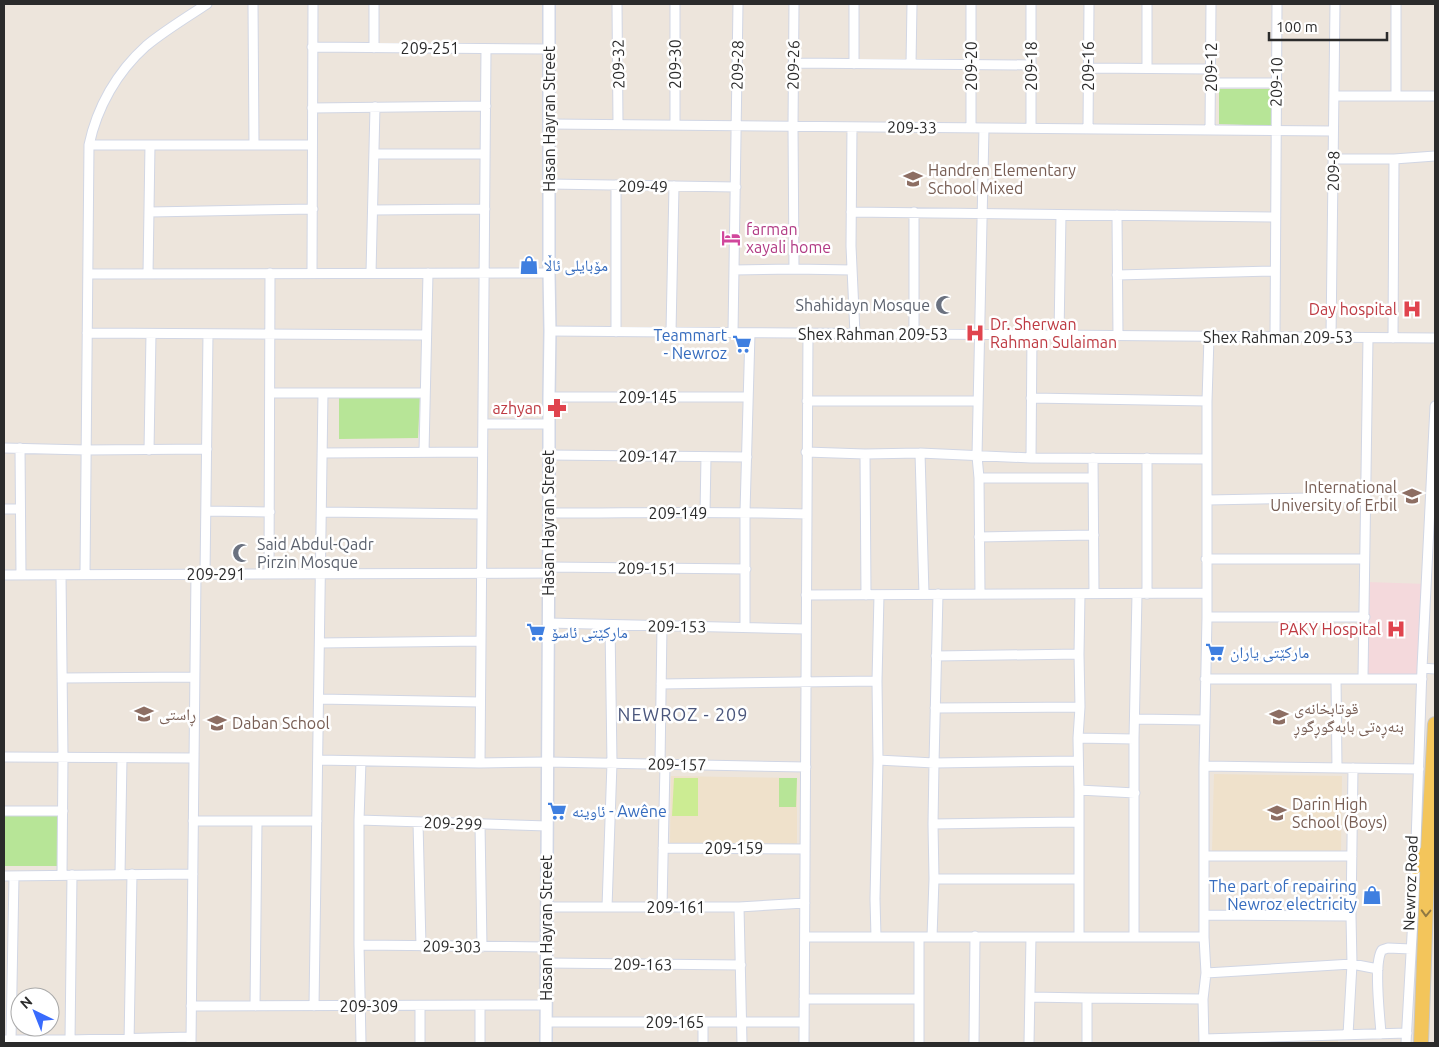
<svg xmlns="http://www.w3.org/2000/svg" width="1439" height="1047" viewBox="0 0 1439 1047" font-family="Ubuntu,'Noto Naskh Arabic',sans-serif">
<rect width="100%" height="100%" fill="#ede5dc"/>
<path fill="#efe1cb" d="M1214,774L1342,776L1341,852L1212,851Z
M671,776L797,778V844H670Z
M1338,1040V1043H1213Z"/>
<path fill="#f4d9dc" d="M1367,582L1427,584L1423,676L1366,675Z"/>
<path fill="#b7e597" d="M1219,89H1272V126L1219,124Z
M339,395H420L418,438L339,439Z
M779,778H797L796,807H779Z
M60,813V866H4V814Z"/>
<path fill="#ccec93" d="M674,778H698V816H672Z"/>
<g fill="none" stroke-linecap="round" stroke-linejoin="round">
<g stroke="#d1d6e4" stroke-width="11">
<path id="minor" d="M253,4L254,145
M617,4L618,124
M675,4V125
M794,4L793,126L794,269
M971,4V128
M1031,4V128
M1396,4V96
M312,47L549,49
M374,48V4
M793,63L1031,65
M854,64V4
M911,64L912,4
M1088,68L1211,69
M1147,68V4
M1210,83H1276
M1334,96H1435
M312,108L486,106
M549,124L1333,131
M852,127L851,246L855,334
M1088,129L1089,4
M1210,130L1211,4
M89,145H312
M374,154H485
M1333,159H1394L1435,156
M549,184L736,187
M616,185V332
M373,210L485,209
M150,212L313,209
M851,212L1275,217
M1117,215L1118,336
M734,270L794,269L852,270
M312,273L313,4
M371,273L375,107
M88,274L549,273
M148,274L150,145
M1117,275L1274,271
M550,331L1435,338
M671,332L674,186
M87,333L426,335
M733,333L738,4
M914,333V212
M1059,335L1061,215
M1275,337L1277,4
M1331,338L1335,4
M1393,338L1394,159
M270,393H425
M549,397H748
M1031,398L1207,401
M807,401H978
M483,424H549
M4,448L86,450L207,449
M20,448L21,575
M149,450L151,334
M424,452L428,273
M806,452L865,454L920,453L1031,458L1207,459
M322,453L482,452
M920,453L924,594
M865,454L866,595
M548,455L747,457
M1031,458L1032,335
M1093,458L1094,593
M979,478H1093
M1208,500L1366,497
M4,509H20
M206,511L270,512
M322,512L482,514
M549,513C635,513 721,511 807,514
M705,513L706,457
M979,537L1094,535
M1206,559H1364
M548,567L746,569
M85,574L89,145C97,107 117,72 146,46C164,31 187,17 207,4
M269,574L270,273
M4,575L548,573
M61,575L63,757L62,875
M205,575L208,334
M980,594L979,478L977,456L984,128
M1147,594V458
M806,595L1207,593
M1207,617H1365
M548,623L805,629
M745,627V512L750,333
M320,643L481,641
M936,656L1079,654
M1422,668L1435,669
M63,678L194,677
M1363,678L1368,338
M1205,679H1422
M1336,679L1337,768
M661,684L877,681
M319,699L480,702
M935,708L1080,707
M1135,719L1205,720
M1078,738L1134,739
M4,757L193,758
M318,760L480,763L548,762L806,767
M878,760L934,763L1078,761
M480,763L486,49
M660,764L662,626
M1204,766L1419,769
M1079,790L1135,793
M4,811H63
M359,820L547,826
M193,821H317
M418,822L421,946
M480,824L482,947
M933,824L1079,822
M663,848L805,849
M1204,856H1352
M120,875L122,758
M4,876L193,874
M934,879H1079
M546,907H739L805,903
M607,907L612,763L610,625
M662,907L665,764
M739,907L742,1043
M1205,915L1351,916
M805,937H1204
M876,937L875,899L878,760L877,681L879,595
M932,937L934,879L933,824L934,763L938,594
M1079,937V790L1078,738L1080,707L1079,654L1080,594
M1134,937V739L1137,594
M359,945L546,947
M546,963L741,965
M1206,973L1352,964L1378,969
M1030,997L1087,998L1203,999
M804,999H919
M191,1006L546,1005
M255,1006L257,821
M314,1006L323,393
M420,1006V1043
M480,1006V1043
M546,1022H804
M703,1022V1043
M1381,1034C1380,1016 1373,963 1382,950L1388,948L1411,949
M1348,1035L1352,964L1351,916L1353,768
M1204,1039L1407,1033
M4,1040H70L191,1037
M11,1040L14,876
M70,1040L72,875
M129,1043L132,874
M191,1043L196,574
M361,1043L359,945V820L361,761
M804,1043C804,807 806,570 808,333
M919,1043V937
M974,1043L975,936
M1029,1043L1031,937
M1087,1043V998
M1204,1043L1203,999L1206,973L1204,937V766L1207,617V401L1209,337
M1406,1043L1414,900L1422,668L1435,406"/>
</g>
<g stroke="#d1d6e4" stroke-width="14">
<path id="tertiary" d="M546,1043L549,513V397L550,331L549,273V4"/>
</g>
<g stroke="#c8c8c8" stroke-width="16">
<path id="primary" d="M1415,867L1428,850
M1421,1043L1428,850L1435,724"/>
</g>
<use href="#minor" stroke="#fff" stroke-width="9"/>
<use href="#tertiary" stroke="#fff" stroke-width="11"/>
<use href="#primary" stroke="#f3c55b" stroke-width="14"/>
</g>
<defs><path id="oneway-chevron" d="M-2-3.5L2.5 0L-2 3.5" fill="none" stroke-width="1.6" stroke-linecap="round" stroke-linejoin="round" transform="scale(1.25)"/></defs>
<use stroke="#8f7843" href="#oneway-chevron" transform="translate(1426 913) rotate(92)"/>
<defs>
<g id="school-bare" transform="scale(1.5)"><path d="M0-5L7-2L0 1L-7-2ZM-4 1L0 2.5L4 1V4Q0 6-4 4Z" fill="#8d6e63" stroke="#fff" stroke-width="2.5" paint-order="stroke"/></g>
<g id="hotel-bare" transform="scale(1.5)"><path d="M-6-4.5h1.5V1H6V5H4.5V3h-9V5H-6ZM-4 0a1.8 1.8 0 1 1 3.6 0ZM.5 0V-2.5h3Q6-2.5 6 0Z" fill="#d1479c" stroke="#fff" stroke-width="2.5" paint-order="stroke"/></g>
<g id="shop-bare" transform="scale(1.5)"><path d="M-5-2.5h2.3a2.7 3.5 0 0 1 5.4 0H5L5.5 6h-11ZM-1.5-2.5h3a1.5 2.3 0 0 0-3 0Z" fill="#3f7fe0" stroke="#fff" stroke-width="2.5" paint-order="stroke"/></g>
<g id="mosque-bare" transform="scale(1.5)"><path d="M3.5-4.9A6 6 0 1 0 3.5 4.9A5 5 0 1 1 3.5-4.9Z" fill="#6b7280" stroke="#fff" stroke-width="2.5" paint-order="stroke"/></g>
<g id="hospital-bare" transform="scale(1.5)"><path d="M-5-5h3v3.5h4V-5h3V5h-3V1.5h-4V5h-3Z" fill="#e0444e" stroke="#fff" stroke-width="2.5" paint-order="stroke"/></g>
<g id="supermarket-bare" transform="scale(1.5)"><path d="M-6-5.5h2.5l.6 2H6L4.5 2H-2.5L-4.4-4H-6ZM-1.5 3.2a1.3 1.3 0 1 0 .1 0ZM3 3.2a1.3 1.3 0 1 0 .1 0Z" fill="#3f7fe0" stroke="#fff" stroke-width="2.5" paint-order="stroke"/></g>
<g id="pharmacy-bare" transform="scale(1.5)"><path d="M-2-6h4v4h4v4h-4v4h-4v-4h-4v-4h4Z" fill="#e0444e" stroke="#fff" stroke-width="2.5" paint-order="stroke"/></g>
<g id="university-bare" transform="scale(1.5)"><path d="M0-5L7-2L0 1L-7-2ZM-4 1L0 2.5L4 1V4Q0 6-4 4Z" fill="#8d6e63" stroke="#fff" stroke-width="2.5" paint-order="stroke"/></g>
</defs>
<g fill-rule="evenodd">
<use href="#school-bare" x="913" y="179"/>
<use href="#hotel-bare" x="731" y="238"/>
<use href="#shop-bare" x="529" y="265"/>
<use href="#mosque-bare" x="945" y="305"/>
<use href="#hospital-bare" x="1412" y="309"/>
<use href="#hospital-bare" x="975" y="333"/>
<use href="#supermarket-bare" x="742" y="344"/>
<use href="#pharmacy-bare" x="557" y="408"/>
<use href="#university-bare" x="1412" y="496"/>
<use href="#mosque-bare" x="242" y="553"/>
<use href="#hospital-bare" x="1396" y="629"/>
<use href="#supermarket-bare" x="536" y="632"/>
<use href="#supermarket-bare" x="1215" y="652"/>
<use href="#school-bare" x="144" y="714"/>
<use href="#school-bare" x="1279" y="717"/>
<use href="#school-bare" x="217" y="723"/>
<use href="#supermarket-bare" x="557" y="811"/>
<use href="#school-bare" x="1277" y="813"/>
<use href="#shop-bare" x="1372" y="895"/>
</g>
<g text-anchor="middle" stroke-width="5" stroke-linejoin="round" paint-order="stroke">
<g font-size="16" fill="#2b2b2b" stroke="#fff">
<text x="430" y="54">209-251</text>
<text transform="translate(618 64) rotate(-91)" y="6">209-32</text>
<text transform="translate(675 64) rotate(-90)" y="6">209-30</text>
<text transform="translate(737 65) rotate(-89)" y="6">209-28</text>
<text transform="translate(793 65) rotate(-89)" y="6">209-26</text>
<text transform="translate(971 66) rotate(-90)" y="6">209-20</text>
<text transform="translate(1031 66) rotate(-90)" y="6">209-18</text>
<text transform="translate(1088 66) rotate(-90)" y="6">209-16</text>
<text transform="translate(1211 67) rotate(-90)" y="6">209-12</text>
<text transform="translate(1276 82) rotate(-89)" y="6">209-10</text>
<text transform="translate(549 119) rotate(-90)" y="6">Hasan Hayran Street</text>
<text transform="translate(912 127) rotate(1)" y="6">209-33</text>
<text transform="translate(1333 171) rotate(-89)" y="6">209-8</text>
<text transform="translate(643 186) rotate(1)" y="6">209-49</text>
<text x="873" y="340">Shex Rahman 209-53</text>
<text x="1278" y="343">Shex Rahman 209-53</text>
<text x="648" y="403">209-145</text>
<text transform="translate(648 456) rotate(1)" y="6">209-147</text>
<text x="678" y="519">209-149</text>
<text transform="translate(548 523) rotate(-90)" y="6">Hasan Hayran Street</text>
<text transform="translate(647 568) rotate(1)" y="6">209-151</text>
<text x="216" y="580">209-291</text>
<text transform="translate(677 626) rotate(1)" y="6">209-153</text>
<text transform="translate(677 764) rotate(1)" y="6">209-157</text>
<text transform="translate(453 823) rotate(2)" y="6">209-299</text>
<text x="734" y="854">209-159</text>
<text transform="translate(1410 883) rotate(-88)" y="6">Newroz Road</text>
<text x="676" y="913">209-161</text>
<text transform="translate(546 928) rotate(-90)" y="6">Hasan Hayran Street</text>
<text transform="translate(452 946) rotate(1)" y="6">209-303</text>
<text transform="translate(643 964) rotate(1)" y="6">209-163</text>
<text x="369" y="1012">209-309</text>
<text x="675" y="1028">209-165</text>
</g>
<g font-size="16" fill="#785e54" stroke="#fff" text-anchor="start">
<text x="928" y="176">Handren Elementary<tspan x="928" dy="18">School Mixed</tspan></text>
<text x="1397" y="493" text-anchor="end">International<tspan x="1397" dy="18">University of Erbil</tspan></text>
<text x="1294" y="714">قوتابخانەی<tspan x="1294" dy="18">بنەڕەتی بابەگوڕگوڕ</tspan></text>
<text x="159" y="720">ڕاستی</text>
<text x="232" y="729">Daban School</text>
<text x="1292" y="810">Darin High<tspan x="1292" dy="18">School (Boys)</tspan></text>
</g>
<g font-size="16" fill="#b23c85" stroke="#fff" text-anchor="start">
<text x="746" y="235">farman<tspan x="746" dy="18">xayali home</tspan></text>
</g>
<g font-size="16" fill="#366cbe" stroke="#fff" text-anchor="start">
<text x="544" y="271">مۆبایلی ئاڵا</text>
<text x="727" y="341" text-anchor="end">Teammart<tspan x="727" dy="18">- Newroz</tspan></text>
<text x="551" y="638">مارکێتی ئاسۆ</text>
<text x="1230" y="658">مارکێتی یاران</text>
<text x="572" y="817">ئاوینە - Awêne</text>
<text x="1357" y="892" text-anchor="end">The part of repairing<tspan x="1357" dy="18">Newroz electricity</tspan></text>
</g>
<g font-size="16" fill="#5b616d" stroke="#fff" text-anchor="end">
<text x="930" y="311">Shahidayn Mosque</text>
<text x="257" y="550" text-anchor="start">Said Abdul-Qadr<tspan x="257" dy="18">Pirzin Mosque</tspan></text>
</g>
<g font-size="16" fill="#be3a42" stroke="#fff" text-anchor="end">
<text x="1397" y="315">Day hospital</text>
<text x="990" y="330" text-anchor="start">Dr. Sherwan<tspan x="990" dy="18">Rahman Sulaiman</tspan></text>
<text x="542" y="414">azhyan</text>
<text x="1381" y="635">PAKY Hospital</text>
</g>
<g font-size="18" letter-spacing="1" fill="#4a567c" stroke="#fff">
<text x="683" y="721">NEWROZ - 209</text>
</g>
</g>
<rect width="1439" height="1047" fill="none" stroke="#2b2b2b" stroke-width="10"/>
<g transform="translate(35 1012) rotate(317)"><circle r="24" fill="#ffffff" stroke="#aaaaaa"/>
<path d="M0-4L9 19L0 12L-9 19Z" fill="#396bfd"/>
<text y="-8" font-size="14" font-weight="bold" text-anchor="middle" fill="#2b2b2b">N</text>
</g>
<path d="M1269 32v8h118v-8" fill="none" stroke="#2b2b2b" stroke-width="2.5"/>
<text x="1276" y="32" font-size="15" fill="#2b2b2b" stroke="#ffffff" stroke-width="4" paint-order="stroke">100 m</text>
</svg>
